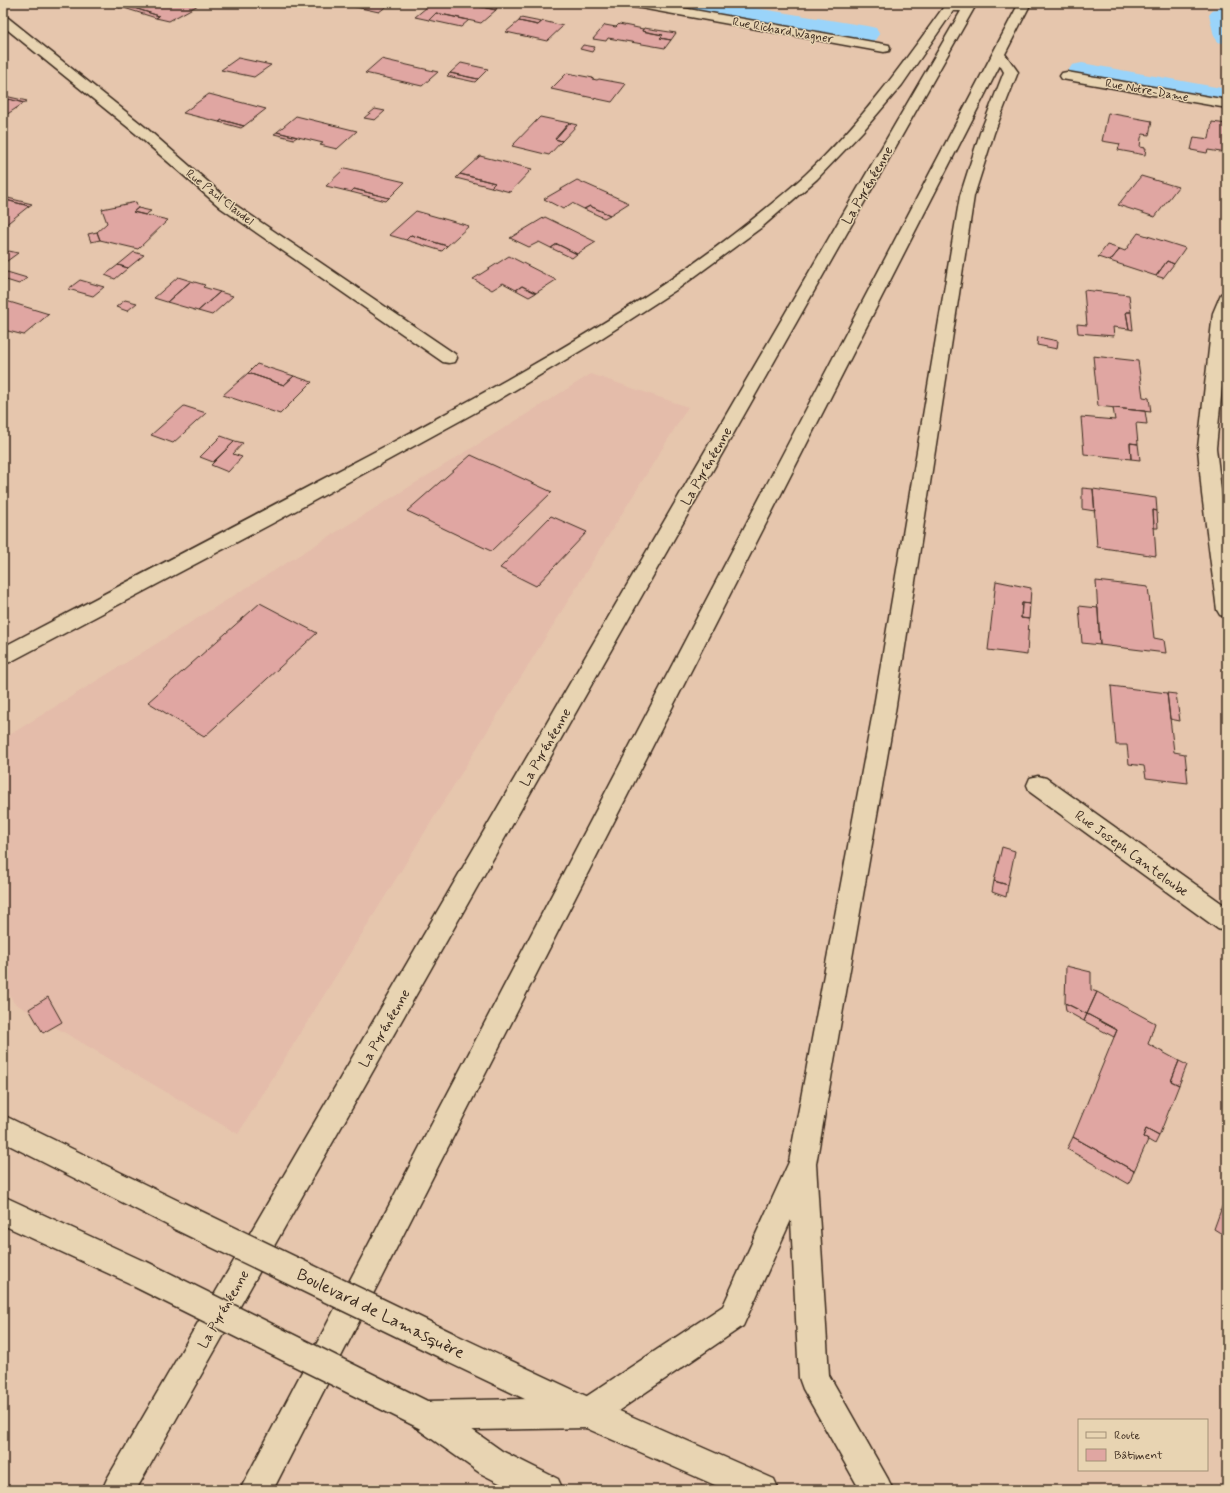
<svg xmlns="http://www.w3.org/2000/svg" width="1230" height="1493" viewBox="0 0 1230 1493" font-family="Mynerve,sans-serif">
<rect width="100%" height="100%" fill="#e6c6ad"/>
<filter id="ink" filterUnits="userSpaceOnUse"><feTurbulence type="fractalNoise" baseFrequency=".025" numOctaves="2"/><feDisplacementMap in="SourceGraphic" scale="8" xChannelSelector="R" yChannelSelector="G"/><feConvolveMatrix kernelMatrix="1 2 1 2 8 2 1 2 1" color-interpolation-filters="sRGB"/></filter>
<g filter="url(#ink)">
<path fill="#e4bcaa" d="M591,374L688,407L238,1134L14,1003L3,982V739Z"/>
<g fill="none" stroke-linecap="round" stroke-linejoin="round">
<path fill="#9ad4fa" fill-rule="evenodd" d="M664,3H724L867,26L876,28L880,34L876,40L867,42L677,11L668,8Z
M1222,7L1227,8V44L1218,42L1214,36L1209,15L1213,10Z
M1082,63L1227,89V105L1072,77L1068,71L1072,65Z"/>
</g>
<path fill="#e0a6a2" stroke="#3b2a1e" d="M106,3H197L200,4L169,21L156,18L159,16L125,5L120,8Z
M337,3H391L379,12Z
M432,3H464L496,10L481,23L436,13L429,20L415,17Z
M479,4L497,8L496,10L477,6Z
M125,5L159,16L156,18L121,7Z
M436,13L469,20L461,27L429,20Z
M521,18L541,22L538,25L519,21Z
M519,21L538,25L543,21L563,26L547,41L506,32Z
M619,24L643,29L642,31L663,35L660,38L671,40L665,48L608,38L606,41L593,39L605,25L616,27Z
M644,28L676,33L671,40L660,38L663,35L642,31Z
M583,45L595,47L592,52L580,49Z
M238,58L271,65L254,77L221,70Z
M381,59L438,72L422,86L365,73Z
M461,63L488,69L478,79L450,73Z
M450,73L478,79L475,82L447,76Z
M567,73L593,78L592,79L597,80L599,79L626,84L612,102L551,89Z
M209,94L266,109L244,126L222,120L219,122L183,113Z
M5,96L27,101L24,103L8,99L3,101V97Z
M8,99L24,103L3,117V101Z
M375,109L385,111L375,120L364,118Z
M1108,113L1152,121L1149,135L1143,134L1141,138L1140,147L1146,148L1145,155L1118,150L1120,144L1102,141Z
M296,116L357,131L337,149L320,145L323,143L277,132Z
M540,117L569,123L555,139L562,141L549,155L512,146Z
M222,120L244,126L241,128L219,122Z
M1212,122L1227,124V153L1208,150L1207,153L1191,150L1194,137L1209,139Z
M569,123L577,125L562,141L555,139Z
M277,132L297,137L294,139L274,134Z
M480,156L532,169L510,192L491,187L495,183L460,174Z
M345,168L405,182L389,198L354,189L351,192L326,186Z
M460,174L495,183L491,187L456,178Z
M1141,176L1178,187L1155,217L1118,205Z
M577,180L629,203L610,215L590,206L584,209L572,203L563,209L544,199Z
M354,189L389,198L386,201L351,192Z
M3,197L8,198L6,200L29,206L4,226Z
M8,198L32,204L29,206L6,200Z
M136,202L138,208L133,212L168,220L138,249L100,240L97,232L107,223L102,209Z
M590,206L610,215L604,218L584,209Z
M138,208L151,211L145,215L133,212Z
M416,211L469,226L447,246L411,235L406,240L389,235Z
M545,217L596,242L577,254L557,244L551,248L539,242L529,247L510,238Z
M97,232L100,240L91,242L88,234Z
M1138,233L1185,248L1174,264L1167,261L1156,276L1110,261L1120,249L1125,251Z
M411,235L447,246L442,251L406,240Z
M557,244L577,254L572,258L551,248Z
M1107,245L1120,249L1110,261L1098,257Z
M9,251L18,253L3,264V256Z
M134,252L144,255L128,268L118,265Z
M509,256L556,280L536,293L522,286L516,290L503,283L492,290L473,279Z
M1167,261L1174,264L1163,278L1156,276Z
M118,265L128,268L115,279L105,275Z
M7,272L27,278L19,284L3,279V275Z
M178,277L191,281L167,302L154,298Z
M80,280L104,287L93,296L68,289Z
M191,281L205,285L203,287L220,292L198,311L167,302Z
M522,286L536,293L529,297L516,290Z
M1084,290L1129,295L1131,312H1126L1129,329L1113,327L1114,336L1078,333L1077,324L1087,325Z
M220,292L233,296L212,315L198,311Z
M3,300L49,314L24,335L4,330Z
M125,300L137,303L127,311L116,307Z
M1126,312H1131L1133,330L1129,329Z
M1038,337L1058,341L1057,349L1037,345Z
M1093,356L1138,361L1143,397L1149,398L1151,412L1098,406Z
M257,364L294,376L284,385L248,373Z
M248,373L284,385L294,376L312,382L280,414L223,395Z
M184,406L206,413L173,443L151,435Z
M1113,408L1145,411L1147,424L1136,423L1138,444L1130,443L1131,459L1084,454L1081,417L1115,420Z
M221,436L235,441L213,462L200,457Z
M235,441L243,443L233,454L242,457L228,472L211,465Z
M1130,443L1138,444L1140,460L1131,459Z
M471,455L552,492L491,551L407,511Z
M1082,488L1093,489L1095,511L1082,509Z
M1093,489L1156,498L1157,511L1153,510L1156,556L1097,547Z
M1153,510L1157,511L1158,528H1154Z
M551,516L587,532L536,586L500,568Z
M996,581L1031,588L1030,604L1022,603L1021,618L1029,619L1027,655L988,650Z
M1096,581L1148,587L1154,638L1164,640L1166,653L1100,645Z
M260,603L317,633L204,737L148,702Z
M1022,603L1030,604L1029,619L1021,618Z
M1079,606L1098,608L1100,645L1082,643Z
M1111,686L1167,693L1174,752L1185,754L1188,783L1146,778L1144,766L1129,764L1127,745H1116Z
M1167,693L1176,694L1180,721L1170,719Z
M1002,847L1015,851L1008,885L994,881Z
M994,881L1008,885L1006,897L992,892Z
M1066,966L1091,972V990L1097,992L1087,1014L1065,1003Z
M1097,992L1155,1023L1148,1044L1179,1061L1171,1081L1179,1085L1159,1136L1146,1129L1143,1137L1148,1140L1134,1171L1073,1137L1117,1030L1087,1014Z
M48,997L62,1022L43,1033L29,1009Z
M1065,1003L1087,1014L1084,1021L1066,1011Z
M1087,1014L1117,1030L1114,1037L1084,1021Z
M1179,1061L1187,1065L1179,1085L1171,1081Z
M1146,1129L1159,1136L1155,1144L1143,1137Z
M1073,1137L1134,1171L1129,1184L1067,1149Z
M1227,1193V1237L1214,1229Z"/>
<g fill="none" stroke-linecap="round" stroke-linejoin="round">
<g stroke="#3b2a1e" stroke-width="3">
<path id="street" d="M629,3H655L884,44L889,45L890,48L889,51L884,52L635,7L631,6Z
M3,16L7,17L145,127L231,202L455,354L457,358L455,362L449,363L443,362L221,208L135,133L3,26Z
M1067,72L1227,100V108L1062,79L1060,76L1062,73Z
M1227,292V335L1216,448L1227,540V617L1220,615L1217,610L1202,494L1198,448L1213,313L1221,294Z
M1038,776L1046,778L1227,907V932L1218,929L1030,792L1027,785L1030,778Z"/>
</g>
<g stroke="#3b2a1e" stroke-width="3">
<path id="secondary" d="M3,1115L187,1205L191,1215L187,1225L177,1229L167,1225L3,1142Z
M3,1196L150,1264L154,1274L150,1284L140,1288L3,1225Z
M450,1332L599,1402L774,1479L779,1490H726L577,1424L439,1358L435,1347L439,1336Z
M426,1401L437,1405L502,1451L558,1479L563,1490H513L480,1473L415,1427L411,1416L415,1405Z"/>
</g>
<g stroke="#3b2a1e" stroke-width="3">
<path id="highway" d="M962,3H977L136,1490H102L107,1479L961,11H953L902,85L862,132L817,179L762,227L679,288L597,341L498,400L273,523L10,662L3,664V647C133,579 263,511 393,442C536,365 683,285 805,175C859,125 902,65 945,5Z
M1019,3H1031L1005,54L1018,72L994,133L974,196L895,712L816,1164L829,1375L888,1479L893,1490H860L803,1389L799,1378L791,1220L743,1326L599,1424L588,1428L426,1431L415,1427L411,1416L415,1405L426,1401L584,1398L723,1306L789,1162L873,712L960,196L980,133L1004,72L1000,65L273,1490H240Z"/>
</g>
<use href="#street" fill="#e8d4b2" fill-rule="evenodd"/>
<use href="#secondary" fill="#e8d4b2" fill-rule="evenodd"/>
<use href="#highway" fill="#e8d4b2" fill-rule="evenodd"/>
<g stroke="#3b2a1e" stroke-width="31" stroke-linecap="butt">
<path id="secondary-bridge" d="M177,1215L450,1347
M140,1274L426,1416"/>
</g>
<use href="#secondary-bridge" stroke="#e8d4b2" stroke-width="28"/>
</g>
</g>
<g text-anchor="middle" stroke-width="3" stroke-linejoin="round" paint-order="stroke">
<g font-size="12" fill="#3b2a1e" stroke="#e8d4b2">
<text transform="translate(783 30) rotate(10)" y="4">Rue Richard Wagner</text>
<text transform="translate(1147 90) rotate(10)" y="4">Rue Notre-Dame</text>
<text transform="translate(220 197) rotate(38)" y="4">Rue Paul Claudel</text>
</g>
<g font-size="14" fill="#3b2a1e" stroke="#e8d4b2">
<text transform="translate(867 185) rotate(-60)" y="5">La Pyrénéenne</text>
<text transform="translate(706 466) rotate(-60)" y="5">La Pyrénéenne</text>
<text transform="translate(545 747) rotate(-60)" y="5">La Pyrénéenne</text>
<text transform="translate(1132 853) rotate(36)" y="5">Rue Joseph Canteloube</text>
<text transform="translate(384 1028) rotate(-60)" y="5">La Pyrénéenne</text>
<text transform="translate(223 1309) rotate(-60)" y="5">La Pyrénéenne</text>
</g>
<g font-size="17" fill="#3b2a1e" stroke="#e8d4b2">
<text transform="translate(381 1313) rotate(26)" y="6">Boulevard de Lamasquère</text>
</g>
</g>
<rect width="1230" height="1493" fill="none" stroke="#e8d4b2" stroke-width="16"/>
<rect x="8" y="8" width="1214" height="1477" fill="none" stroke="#3b2a1e" stroke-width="1.5" filter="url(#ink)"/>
<rect x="1078" y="1419" width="130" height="52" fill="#e8d4b2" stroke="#a39077"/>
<rect x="1086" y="1432" width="20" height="6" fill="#e8d4b2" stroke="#a39077"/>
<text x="1114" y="1439" font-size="12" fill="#3b2a1e">Route</text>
<rect x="1086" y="1449" width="20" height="12" fill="#e0a6a2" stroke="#a39077"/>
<text x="1114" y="1459" font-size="12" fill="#3b2a1e">Bâtiment</text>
</svg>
